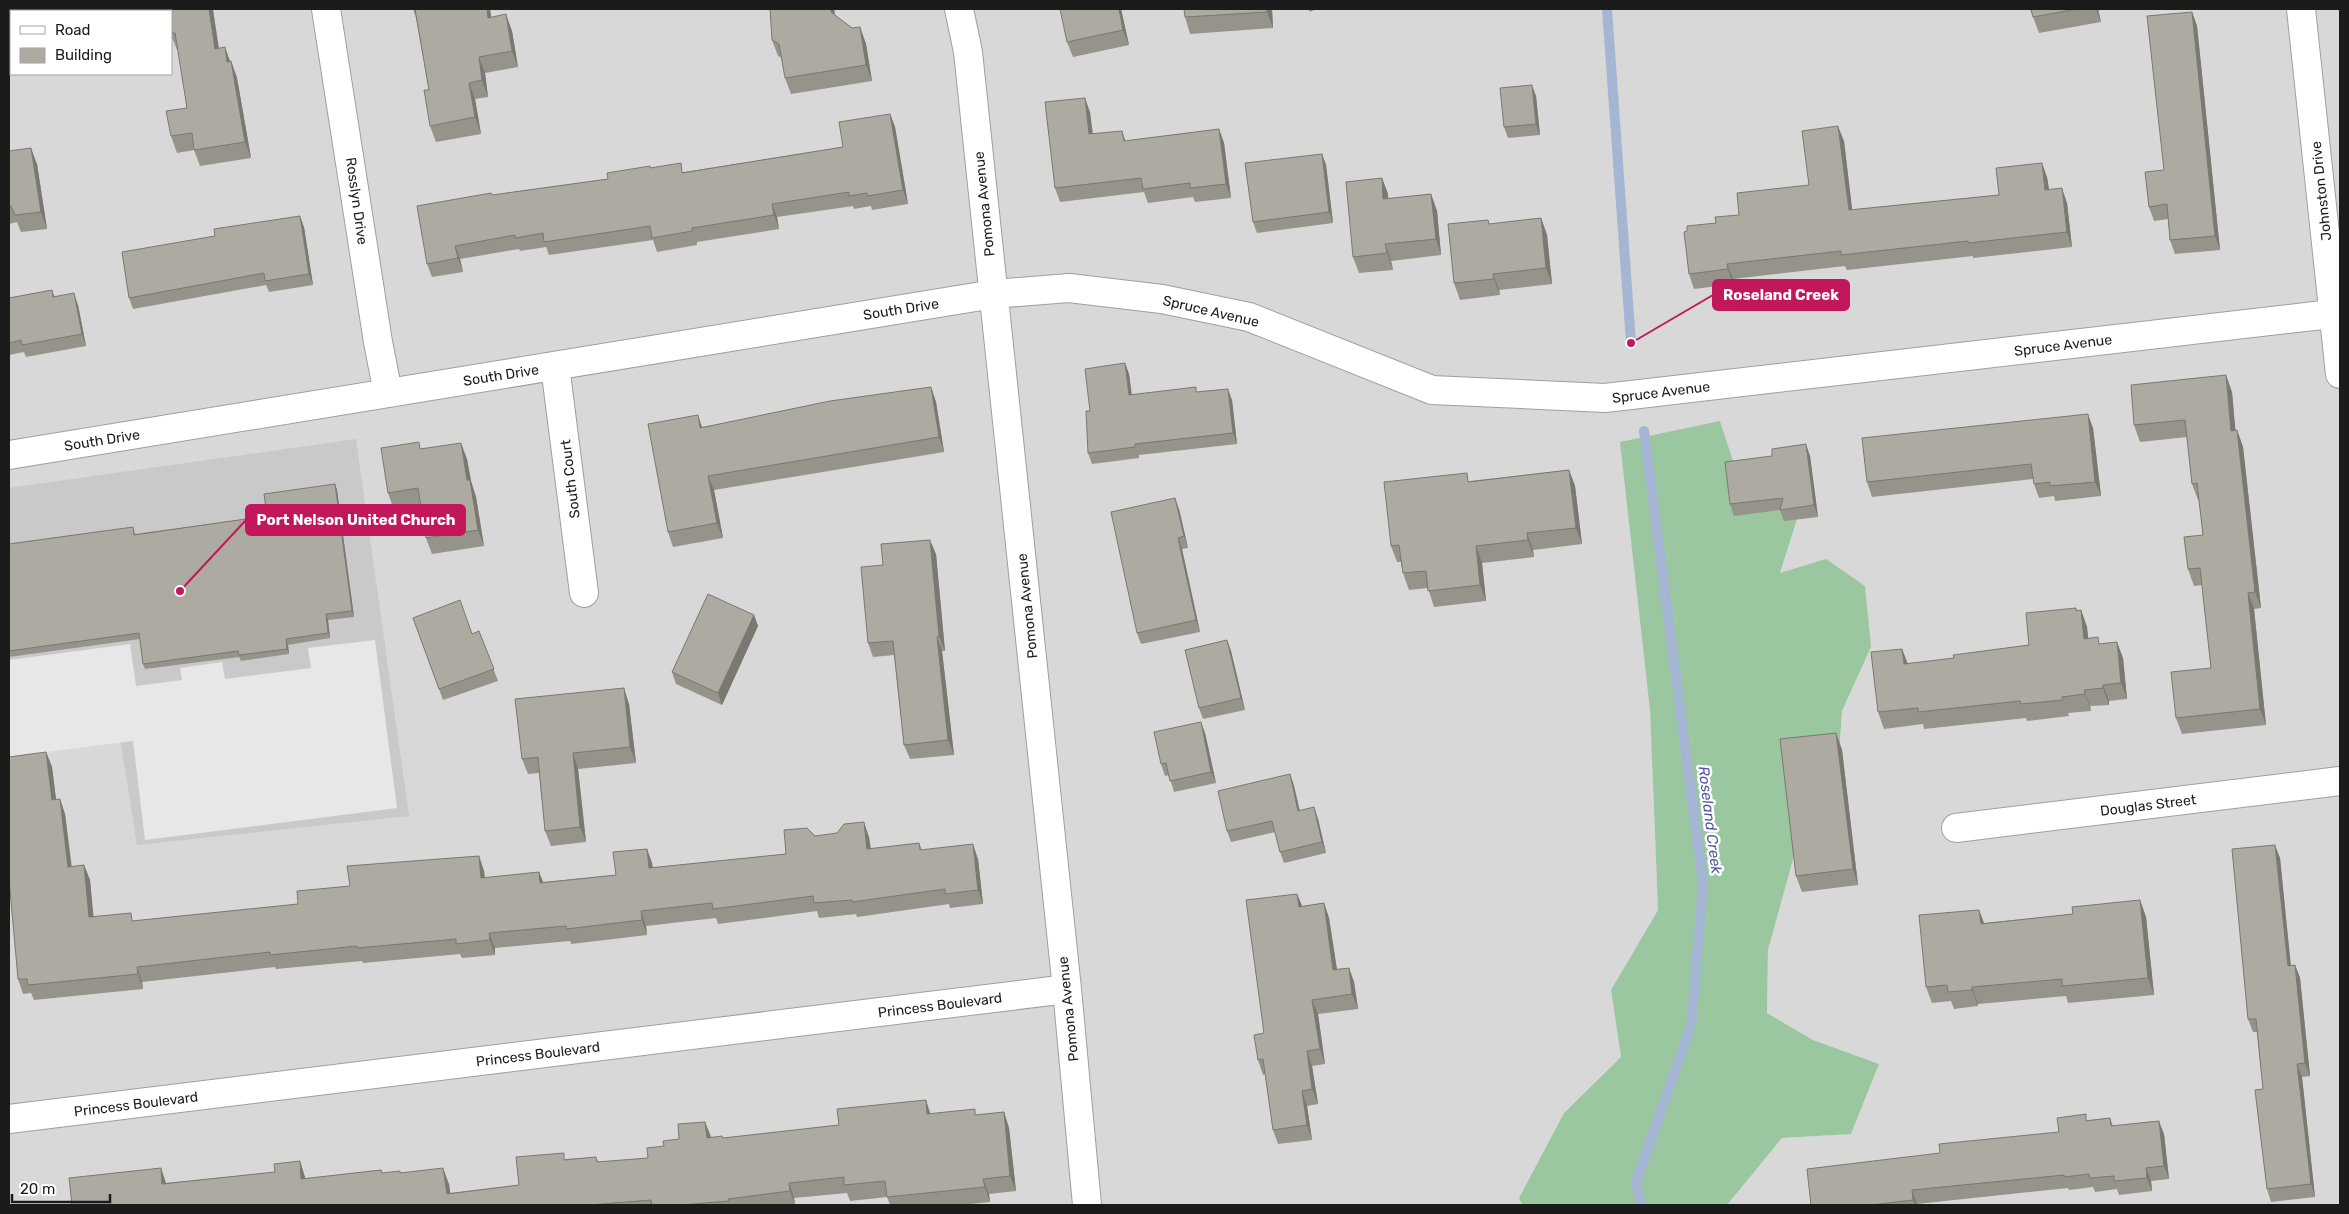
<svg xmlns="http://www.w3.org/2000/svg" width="2349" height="1214" viewBox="0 0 2349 1214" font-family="Rubik,sans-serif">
<rect width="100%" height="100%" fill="#ebebe1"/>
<path fill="#d9d8d8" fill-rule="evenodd" d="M9,9H2340V1205H1727L1782,1138L1851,1134L1879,1064L1813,1040L1767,1013L1768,950L1797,845L1836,799L1842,711L1871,647L1780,574L1786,554L1738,476L1720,421L1650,710L1658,910L1611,990L1621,1057L1564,1113L1519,1198L1522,1205H9ZM11,11H171V74H11Z"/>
<path fill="#c9c9c9" d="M356,439L409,816L137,845L119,732L9,751V488Z"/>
<path fill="#9ac79f" d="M1720,421L1738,476L1797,519L1780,573L1826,559L1865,586L1871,647L1842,711L1836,799L1797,845L1768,950L1767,1013L1813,1040L1879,1064L1851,1134L1782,1138L1727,1205H1522L1519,1198L1564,1113L1621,1057L1611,990L1658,910L1650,710L1620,442Z"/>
<path fill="#e7e7e7" d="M375,640L397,808L145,840L133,741L9,757V660L130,644L136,686L182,680L180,668L222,662L225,679L311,668L308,648Z"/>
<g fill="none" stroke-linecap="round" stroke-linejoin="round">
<path stroke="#a5b6d5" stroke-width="10" d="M1607,9L1631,343
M1641,1205L1636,1182L1691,1026L1703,884L1644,431"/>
<g stroke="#9f9f9f" stroke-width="30">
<path id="minor" d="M326,9L378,342L388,393
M959,9L968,52L1067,989L1087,1205
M2301,9L2340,374
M555,366L584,593
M9,455L994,294L1069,288L1162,299L1249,317L1432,390L1605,398L2340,313
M1956,828L2340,781
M9,1119L1067,989"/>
</g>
<use href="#minor" stroke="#fff" stroke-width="28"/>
</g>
<path fill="#95938a" d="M9,9H20V11H11V61L9,62Z
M167,9H222L213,10L219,48L230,62L231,61L237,78L251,158L200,166L194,150L177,153L171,136L187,108L178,50H177L171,35V11Z
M413,9H490L491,17L512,31L518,67L485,73L488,97L475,99L481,134L436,142L430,126L429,90L416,18Z
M834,9L835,15L852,28L860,27L866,44L872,81L791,94L785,78L782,58L778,56L772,40Z
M1121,9L1129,45L1073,57L1067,42Z
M1272,9L1273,28L1190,34L1185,17Z
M1308,9H1316L1310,12Z
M2030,9H2098L2101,22L2039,33Z
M2192,12L2197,26L2220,250L2175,254L2170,240L2168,219L2154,221L2149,207L2164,170Z
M1536,96L1540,135L1508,138L1504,127Z
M1090,112L1093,134L1126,141L1219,129L1224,143L1231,198L1195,202L1193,197L1148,203L1144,192L1060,202L1055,188Z
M890,114L895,127L908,204L872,210L871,206L854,209L853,206L777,217L779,229L697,242V245L657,252L653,240L549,255L546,247L520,251L519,249L460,259L463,272L432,277L427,264L492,195L608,179L651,168L684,172L843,147Z
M1844,141L1852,210L1999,195L2047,177L2049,189L2067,203L2072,247L1973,258V256L1847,270L1845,266L1733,279V284L1694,289L1689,274L1716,223L1739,215L1809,185Z
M9,151L37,164L47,229L21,232L17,222L9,224Z
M1322,154L1326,165L1333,223L1257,233L1253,222Z
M1382,178L1388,194V199L1431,194L1437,211L1441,255L1391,261L1393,270L1359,273L1353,257Z
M1541,218L1547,235L1552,284L1499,290L1500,295L1460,300L1454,283L1488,220L1489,224Z
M304,227L313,285L269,292L266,285L133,309L129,298L215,236Z
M52,290L55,297L78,305L86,346L26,357L24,352L9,355V298Z
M1125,363L1129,374L1132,395L1198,392L1232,400L1237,444L1139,455V458L1092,464L1088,453L1090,411Z
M931,387L936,402L944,452L714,490L723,538L673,547L668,532L702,427Z
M2232,392L2235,430H2237L2243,447L2261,608L2254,609L2266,725L2182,734L2176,718L2211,668L2202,585L2194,586L2188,569L2203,535L2199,500H2198L2192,484L2187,437L2140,442L2134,425Z
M2093,428L2101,496L2055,501L2054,496L2039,498L2034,484L2033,479L1872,497L1867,482Z
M422,449L467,459L471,481L476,497L484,546L432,554L426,538L421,505L394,510L388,493Z
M1810,456L1818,517L1784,521L1780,510L1734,516L1730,504Z
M1569,470L1575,486L1582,544L1533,550L1534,557L1482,563L1486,601L1434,607L1428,588L1409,590L1403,573L1401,562H1397L1391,546L1470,481Z
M335,484L337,490L354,617L328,620L330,638L288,645L289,654L241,661L239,657L145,669L143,664L140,639L9,657V544L133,527L135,534L267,516Z
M1179,509L1188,548L1182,549L1200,632L1141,644L1137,633Z
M936,554L945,651H942L954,755L910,759L904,745L894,655L873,657L868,643L883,565Z
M2076,608L2077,611L2081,610L2087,627L2088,638L2100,644L2123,658L2127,699L2109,701V705L2090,706L2091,711L2068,713L2069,716L2027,721L2026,718L1924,729L1923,724L1884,729L1878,712L1902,649L1908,664L1954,658L2029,645Z
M754,615L758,626L722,705L676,684L672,672Z
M413,618L472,634L479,631L498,681L443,700Z
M1227,640L1231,651L1245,710L1203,719L1199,708Z
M629,704L636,763L578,769L586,842L551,846L545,831L539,773L528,774L522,759Z
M1205,733L1216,783L1174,792L1169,775L1165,776L1161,764Z
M1836,733L1842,750L1858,885L1802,892L1796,876Z
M46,752L52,767L56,800L60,799L65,814L72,867L84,865L90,880L93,917L134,921L298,904L350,886L479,856L484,871L485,878L539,872L543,882L616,875L647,849L652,863L653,868L786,854L815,836L869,837L871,849L919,843L922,850L978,859L983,904L950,908L949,904L857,917L856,914L819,918L817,911L718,924L716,918L646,926L647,935L571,944L570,941L495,948V955L462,958L460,954L363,963L362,961L276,969L275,967L142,982L143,989L34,1000L31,993L23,994L18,979Z
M1290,774L1294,786L1300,811L1314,807L1318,819L1326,853L1284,863L1280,852L1275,832L1231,842L1227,831Z
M2280,858L2291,966L2295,965L2300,978L2310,1076L2302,1077L2315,1197L2271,1202L2267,1189L2263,1089L2257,1032H2253L2248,1019Z
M1297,894L1302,906L1324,903L1329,918L1337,969L1349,968L1354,982L1358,1009L1318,1014L1325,1064L1312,1066L1318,1104L1307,1106L1312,1140L1278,1144L1273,1130L1265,1074L1263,1075L1258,1060Z
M2140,900L2146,917L2154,995L2068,1003L2066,996L1978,1004V1006L1954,1009L1951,1001L1932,1003L1926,987L1979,910L1984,923L2073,914Z
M926,1100L930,1114L977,1115L1004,1112L1009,1128L1016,1191L989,1194L990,1202L962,1205H890L887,1197L850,1201L847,1193L794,1198L795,1205H72L161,1168L166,1183L275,1172L300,1161L305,1179L381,1170L383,1173H400L449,1184L450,1193L519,1185L566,1159L596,1157L598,1162L648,1158L664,1146L679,1139L705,1122L711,1137L723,1138L839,1125Z
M2110,1118L2113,1126L2164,1134L2169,1179L2151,1181L2152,1191L2119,1195L2117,1189L2095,1192L2093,1187L2069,1190L2068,1188L1917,1204V1205H1811L1940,1153L2059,1132L2088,1120Z"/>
<path fill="#797871" d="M209,9H212L213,10L221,65L215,49Z
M487,9H490L494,34L488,18Z
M831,9H834L837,29L831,12Z
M1119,9H1121L1129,45L1123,30Z
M1267,9H1272L1273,28L1267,12Z
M2096,9H2098L2101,22Z
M2192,12L2197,26L2220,250L2215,236Z
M506,14L512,31L518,67L512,51Z
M860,27L866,44L872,81L866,65Z
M225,47L231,64L227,62Z
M479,57L485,73L488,97L482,80Z
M231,61L237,78L251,158L245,142Z
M469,83L475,99L481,134L475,117Z
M1532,85L1536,96L1540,135L1536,124Z
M1085,98L1090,112L1094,148L1089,134Z
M890,114L895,127L908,204L903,190Z
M1838,126L1844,141L1854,225L1849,210Z
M1219,129L1224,143L1231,198L1226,184Z
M1122,131L1127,145L1124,141Z
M31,148L37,164L47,229L41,212Z
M1322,154L1326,165L1333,223L1329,212Z
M2042,163L2047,177L2051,204L2045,190Z
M1382,178L1388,194L1389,216L1383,199Z
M2062,188L2067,203L2072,247L2067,232Z
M1431,194L1437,211L1441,255L1436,239Z
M772,204L777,217L779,229L774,215Z
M300,216L304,227L313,285L309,274Z
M1541,218L1547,235L1552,284L1546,268Z
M1385,244L1391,261L1393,270L1387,253Z
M455,246L460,259L463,272L458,258Z
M1727,264L1733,279V284L1728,269Z
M1493,274L1499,290L1500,295L1494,279Z
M74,293L78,305L86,346L82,334Z
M1125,363L1129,374L1133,406L1129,395Z
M2226,375L2232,392L2237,447L2231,431Z
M931,387L936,402L944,452L939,437Z
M1228,389L1232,400L1237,444L1233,433Z
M2088,414L2093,428L2101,496L2095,482Z
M698,415L703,430L700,428Z
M2237,430L2243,447L2261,608L2255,592Z
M461,443L467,459L471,481L476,497L484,546L478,530L467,480Z
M1806,444L1810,456L1818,517L1814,505Z
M1569,470L1575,486L1582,544L1576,528Z
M708,476L714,490L723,538L717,523Z
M335,484L337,490L354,617L352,611Z
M1175,498L1179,509L1188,548L1184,536Z
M1527,533L1533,550L1534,557L1528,540Z
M1178,538L1182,549L1200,632L1196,620Z
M930,540L936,554L945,651L939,636Z
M1476,546L1482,563L1486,601L1480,585Z
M2248,593L2254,609L2266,725L2260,709Z
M2081,610L2087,627L2090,655L2084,639Z
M326,614L328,620L330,638L328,633Z
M754,615L758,626L722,705L718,693Z
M937,637L942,651L954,755L948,740Z
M286,639L288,645L289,654L287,649Z
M1227,640L1231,651L1245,710L1241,698Z
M2117,642L2123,658L2127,699L2121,683Z
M1902,649L1908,665L1904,664Z
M2103,685L2109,701V705L2103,688Z
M624,688L629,704L636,763L630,747Z
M2084,690L2090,706L2091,711L2085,694Z
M1201,722L1205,733L1216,783L1211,772Z
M1836,733L1842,750L1858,885L1853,869Z
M46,752L52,767L58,815L52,800Z
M573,753L578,769L586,842L580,827Z
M1290,774L1294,786L1302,822L1298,811Z
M60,799L65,814L73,882L68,867Z
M1314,807L1318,819L1326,853L1322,842Z
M864,822L869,837L872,864L867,849Z
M973,844L978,859L983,904L978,890Z
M2275,845L2280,858L2292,979L2288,966Z
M647,849L652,863L654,883L649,868Z
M479,856L484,871L486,893L481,878Z
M84,865L90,880L95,932L89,917Z
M539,872L545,887L540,883Z
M1297,894L1303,908L1299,907Z
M2140,900L2146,917L2154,995L2148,978Z
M1324,903L1329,918L1339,984L1333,970Z
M1979,910L1985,926L1981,924Z
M641,911L646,926L647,935L642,920Z
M489,933L495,948V955L490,940Z
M2295,965L2300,978L2310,1076L2305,1063Z
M137,967L142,982L143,989L138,974Z
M1349,968L1354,982L1358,1009L1352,994Z
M1972,987L1978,1004V1006L1972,990Z
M1312,1000L1318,1014L1325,1064L1320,1049Z
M1307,1051L1312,1066L1318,1104L1312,1089Z
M2297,1064L2302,1077L2315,1197L2311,1184Z
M1302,1091L1307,1106L1312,1140L1307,1125Z
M926,1100L931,1116L927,1114Z
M1004,1112L1009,1128L1016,1191L1010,1176Z
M2159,1121L2164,1134L2169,1179L2164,1166Z
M705,1122L711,1137L707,1138Z
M300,1161L305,1177L307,1195L301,1179Z
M161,1168L166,1184H162Z
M443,1168L449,1184L452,1205L447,1194Z
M2146,1168L2151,1181L2152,1191L2147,1178Z
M983,1179L989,1194L990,1202L985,1187Z
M789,1183L794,1198L795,1205L790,1191Z
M1912,1190L1917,1204V1205H1915L1913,1200Z"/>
<path fill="#adaba1" stroke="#797871" d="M9,9H17V11H11V45L9,46Z
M167,9H209L215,49L225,47L227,62L231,61L245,142L194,150L192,133L171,136L166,111L187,108L175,33H171V11H167Z
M415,9H487L488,18L506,14L512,51L479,57L482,80L469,83L475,117L430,126L424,90H429Z
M770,9H831V12L852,28L860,27L866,65L785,78L779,44L772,40Z
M1060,9H1119L1123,30L1067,42Z
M1184,9H1267V12L1185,17Z
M2031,9H2077L2033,17Z
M2192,12L2215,236L2170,240L2167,204L2149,207L2145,172L2164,170L2147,16Z
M1532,85L1536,124L1504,127L1500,88Z
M1085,98L1089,134L1122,131L1124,141L1219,129L1226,184L1190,188V183L1143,189L1141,178L1055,188L1045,102Z
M890,114L903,190L867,196V193L849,196V192L772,204L774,215L692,228V231L652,238L650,226L544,242L543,233L515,238V235L455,246L458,258L427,264L417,206L491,193L492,195L608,179L607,173L650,166V168L681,163L682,173L843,147L839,122Z
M1838,126L1849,210L1999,195L1996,168L2042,163L2045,190L2062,188L2067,232L1968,243V241L1841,255V251L1727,264L1728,269L1689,274L1684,232L1687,231V226L1716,223L1715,217L1739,215L1737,193L1809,185L1802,131Z
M31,148L41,212L15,215L11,206H9V151Z
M1322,154L1329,212L1253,222L1245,163Z
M1382,178L1383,199L1431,194L1436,239L1385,244L1387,253L1353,257L1346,182Z
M300,216L309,274L265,281L264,273L129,298L122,252L215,236L214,229Z
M1541,218L1546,268L1493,274L1494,279L1454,283L1448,224L1488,220L1489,224Z
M52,290L53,297L74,293L82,334L22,345L21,340L9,343V298Z
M1125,363L1129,395L1196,387V392L1228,389L1233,433L1135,444V447L1088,453L1086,411H1090L1085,369Z
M2226,375L2231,431L2237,430L2255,592L2248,593L2260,709L2176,718L2171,672L2211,668L2200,568L2188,569L2184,537L2203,535L2197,483L2192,484L2185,420L2134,425L2131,385Z
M931,387L939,437L708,476L717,523L668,532L648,424L698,415L700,428L830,401Z
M2088,414L2095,482L2050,486V482L2034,484L2031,464L1867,482L1862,438Z
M419,442L420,449L461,443L467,480H470L478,530L426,538L418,488L388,493L381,448Z
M1806,444L1814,505L1780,510L1783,498L1730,504L1725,462L1772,456V449Z
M1569,470L1576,528L1527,533L1528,540L1476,546L1480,585L1428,591L1426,571L1403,573L1399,545L1391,546L1384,482L1467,473L1468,482Z
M335,484L352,611L326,614L328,633L286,639L287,649L239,655L238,651L143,664L139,633L9,651V544L133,527L134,535L267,516L264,494Z
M1175,498L1184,536L1178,538L1196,620L1137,633L1111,512Z
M930,540L939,636L937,637L948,740L904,745L893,641L868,643L861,567L883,565L881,544Z
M708,594L754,615L718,693L672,672Z
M460,600L472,634L479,631L494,669L439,689L413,618Z
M2076,608V611L2081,610L2084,639L2098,637L2099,644L2117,642L2121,683L2103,685V688L2084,690L2085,694L2062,697L2063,700L2021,704L2020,701L1918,712V708L1878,712L1871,652L1902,649L1904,664L1954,658L1953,655L2029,645L2026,613Z
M1227,640L1241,698L1199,708L1185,650Z
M624,688L630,747L573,753L580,827L545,831L538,757L522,759L515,699Z
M1201,722L1211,772L1170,781L1166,763L1161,764L1154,732Z
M1836,733L1853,869L1796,876L1780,739Z
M46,752L52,800L60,799L68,867L84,865L89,917L131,913L132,921L298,904L297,891L350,886L347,866L479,856L481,878L539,872L540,883L616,875L613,852L647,849L649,868L786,854L784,830L807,828L815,836L837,833L844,824L864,822L867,849L919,843L920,850L973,844L978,890L945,894V889L852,902V900L814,903L813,896L713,909L712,903L641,911L642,920L566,929V926L489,933L490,940L456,944V939L357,948V946L270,955V952L137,967L138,974L28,985L27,979H18L9,879V757Z
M1290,774L1298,811L1314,807L1322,842L1280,852L1272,821L1227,831L1218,791Z
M2275,845L2288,966L2295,965L2305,1063L2297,1064L2311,1184L2267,1189L2255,1090L2263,1089L2256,1019H2248L2232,849Z
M1297,894L1299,907L1324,903L1333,970L1349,968L1352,994L1312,1000L1320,1049L1307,1051L1312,1089L1302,1091L1307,1125L1273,1130L1263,1059L1258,1060L1254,1035L1264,1033L1246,900Z
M2140,900L2148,978L2062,986V979L1972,987V990L1948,992L1947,985L1926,987L1919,915L1979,910L1981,924L2073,914L2072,907Z
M926,1100L927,1114L975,1109V1115L1004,1112L1010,1176L983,1179L985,1187L887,1197L885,1181L844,1185V1177L789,1183L790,1191L728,1199L729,1201L681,1205H652L651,1200L590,1205H72L69,1178L161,1168L162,1184L275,1172L274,1164L300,1161L301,1179L381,1170L382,1173L400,1171V1173L443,1168L447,1194L519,1185L516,1157L564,1153V1160L596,1157L597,1162L648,1158L647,1148L664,1146L663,1141L679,1139L678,1124L705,1122L707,1138L722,1136L723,1138L839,1125L837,1109Z
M2086,1114V1121L2110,1118L2111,1126L2159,1121L2164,1166L2146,1168L2147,1178L2114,1181V1176L2090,1178L2089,1174L2064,1177V1175L1912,1190L1913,1200L1871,1205H1811L1807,1169L1940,1153L1939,1144L2059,1132L2057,1118Z"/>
<g text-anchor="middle" stroke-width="5" stroke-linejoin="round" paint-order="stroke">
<g font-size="14" fill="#1b1b1b" stroke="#fff">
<text transform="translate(2321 191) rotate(-96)" y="5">Johnston Drive</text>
<text transform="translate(357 201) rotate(82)" y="5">Rosslyn Drive</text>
<text transform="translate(984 204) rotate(-96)" y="5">Pomona Avenue</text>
<text transform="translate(901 309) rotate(-9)" y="5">South Drive</text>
<text transform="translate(1211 311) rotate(13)" y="5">Spruce Avenue</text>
<text transform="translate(2063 345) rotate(-7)" y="5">Spruce Avenue</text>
<text transform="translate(501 375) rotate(-9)" y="5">South Drive</text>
<text transform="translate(1661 392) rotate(-7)" y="5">Spruce Avenue</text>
<text transform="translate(102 440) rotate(-9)" y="5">South Drive</text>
<text transform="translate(570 479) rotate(-97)" y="5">South Court</text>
<text transform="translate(1027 606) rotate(-96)" y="5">Pomona Avenue</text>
<text transform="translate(2148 805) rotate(-7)" y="5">Douglas Street</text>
<text transform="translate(940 1005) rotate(-7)" y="5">Princess Boulevard</text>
<text transform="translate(1068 1009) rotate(-96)" y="5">Pomona Avenue</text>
<text transform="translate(538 1054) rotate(-7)" y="5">Princess Boulevard</text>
<text transform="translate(136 1104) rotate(-7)" y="5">Princess Boulevard</text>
</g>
<g font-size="15" font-style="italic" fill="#5258a0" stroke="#fff">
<text transform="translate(1710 820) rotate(83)" y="5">Roseland Creek</text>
</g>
</g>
<path fill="none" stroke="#c2185b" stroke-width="2" d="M1631 343L1713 295M180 591L246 520"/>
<g fill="#c2185b" stroke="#fff" stroke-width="2">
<circle cx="1631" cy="343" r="5"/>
<circle cx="180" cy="591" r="5"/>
</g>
<g fill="#c2185b" stroke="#c2185b" stroke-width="2">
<rect x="1713" y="280" width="136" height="30" rx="5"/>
<rect x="246" y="505" width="219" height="30" rx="5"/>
</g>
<g font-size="15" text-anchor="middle" font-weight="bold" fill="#fff">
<text x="1781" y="300">Roseland Creek</text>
<text x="356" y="525">Port Nelson United Church</text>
</g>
<rect width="2349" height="1214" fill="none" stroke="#1b1b1b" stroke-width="20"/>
<rect x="10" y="10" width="162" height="65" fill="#ffffff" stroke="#a4a4a4"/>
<rect x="20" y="26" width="25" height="8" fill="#ffffff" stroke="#a4a4a4"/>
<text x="55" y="35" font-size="15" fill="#1b1b1b">Road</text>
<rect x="20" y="48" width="25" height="15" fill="#adaba1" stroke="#a4a4a4"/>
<text x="55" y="60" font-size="15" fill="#1b1b1b">Building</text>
<path d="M12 1194v8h98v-8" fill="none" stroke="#1b1b1b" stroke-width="2.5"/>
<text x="20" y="1194" font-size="15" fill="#1b1b1b" stroke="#ffffff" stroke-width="4" paint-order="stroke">20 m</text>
</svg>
